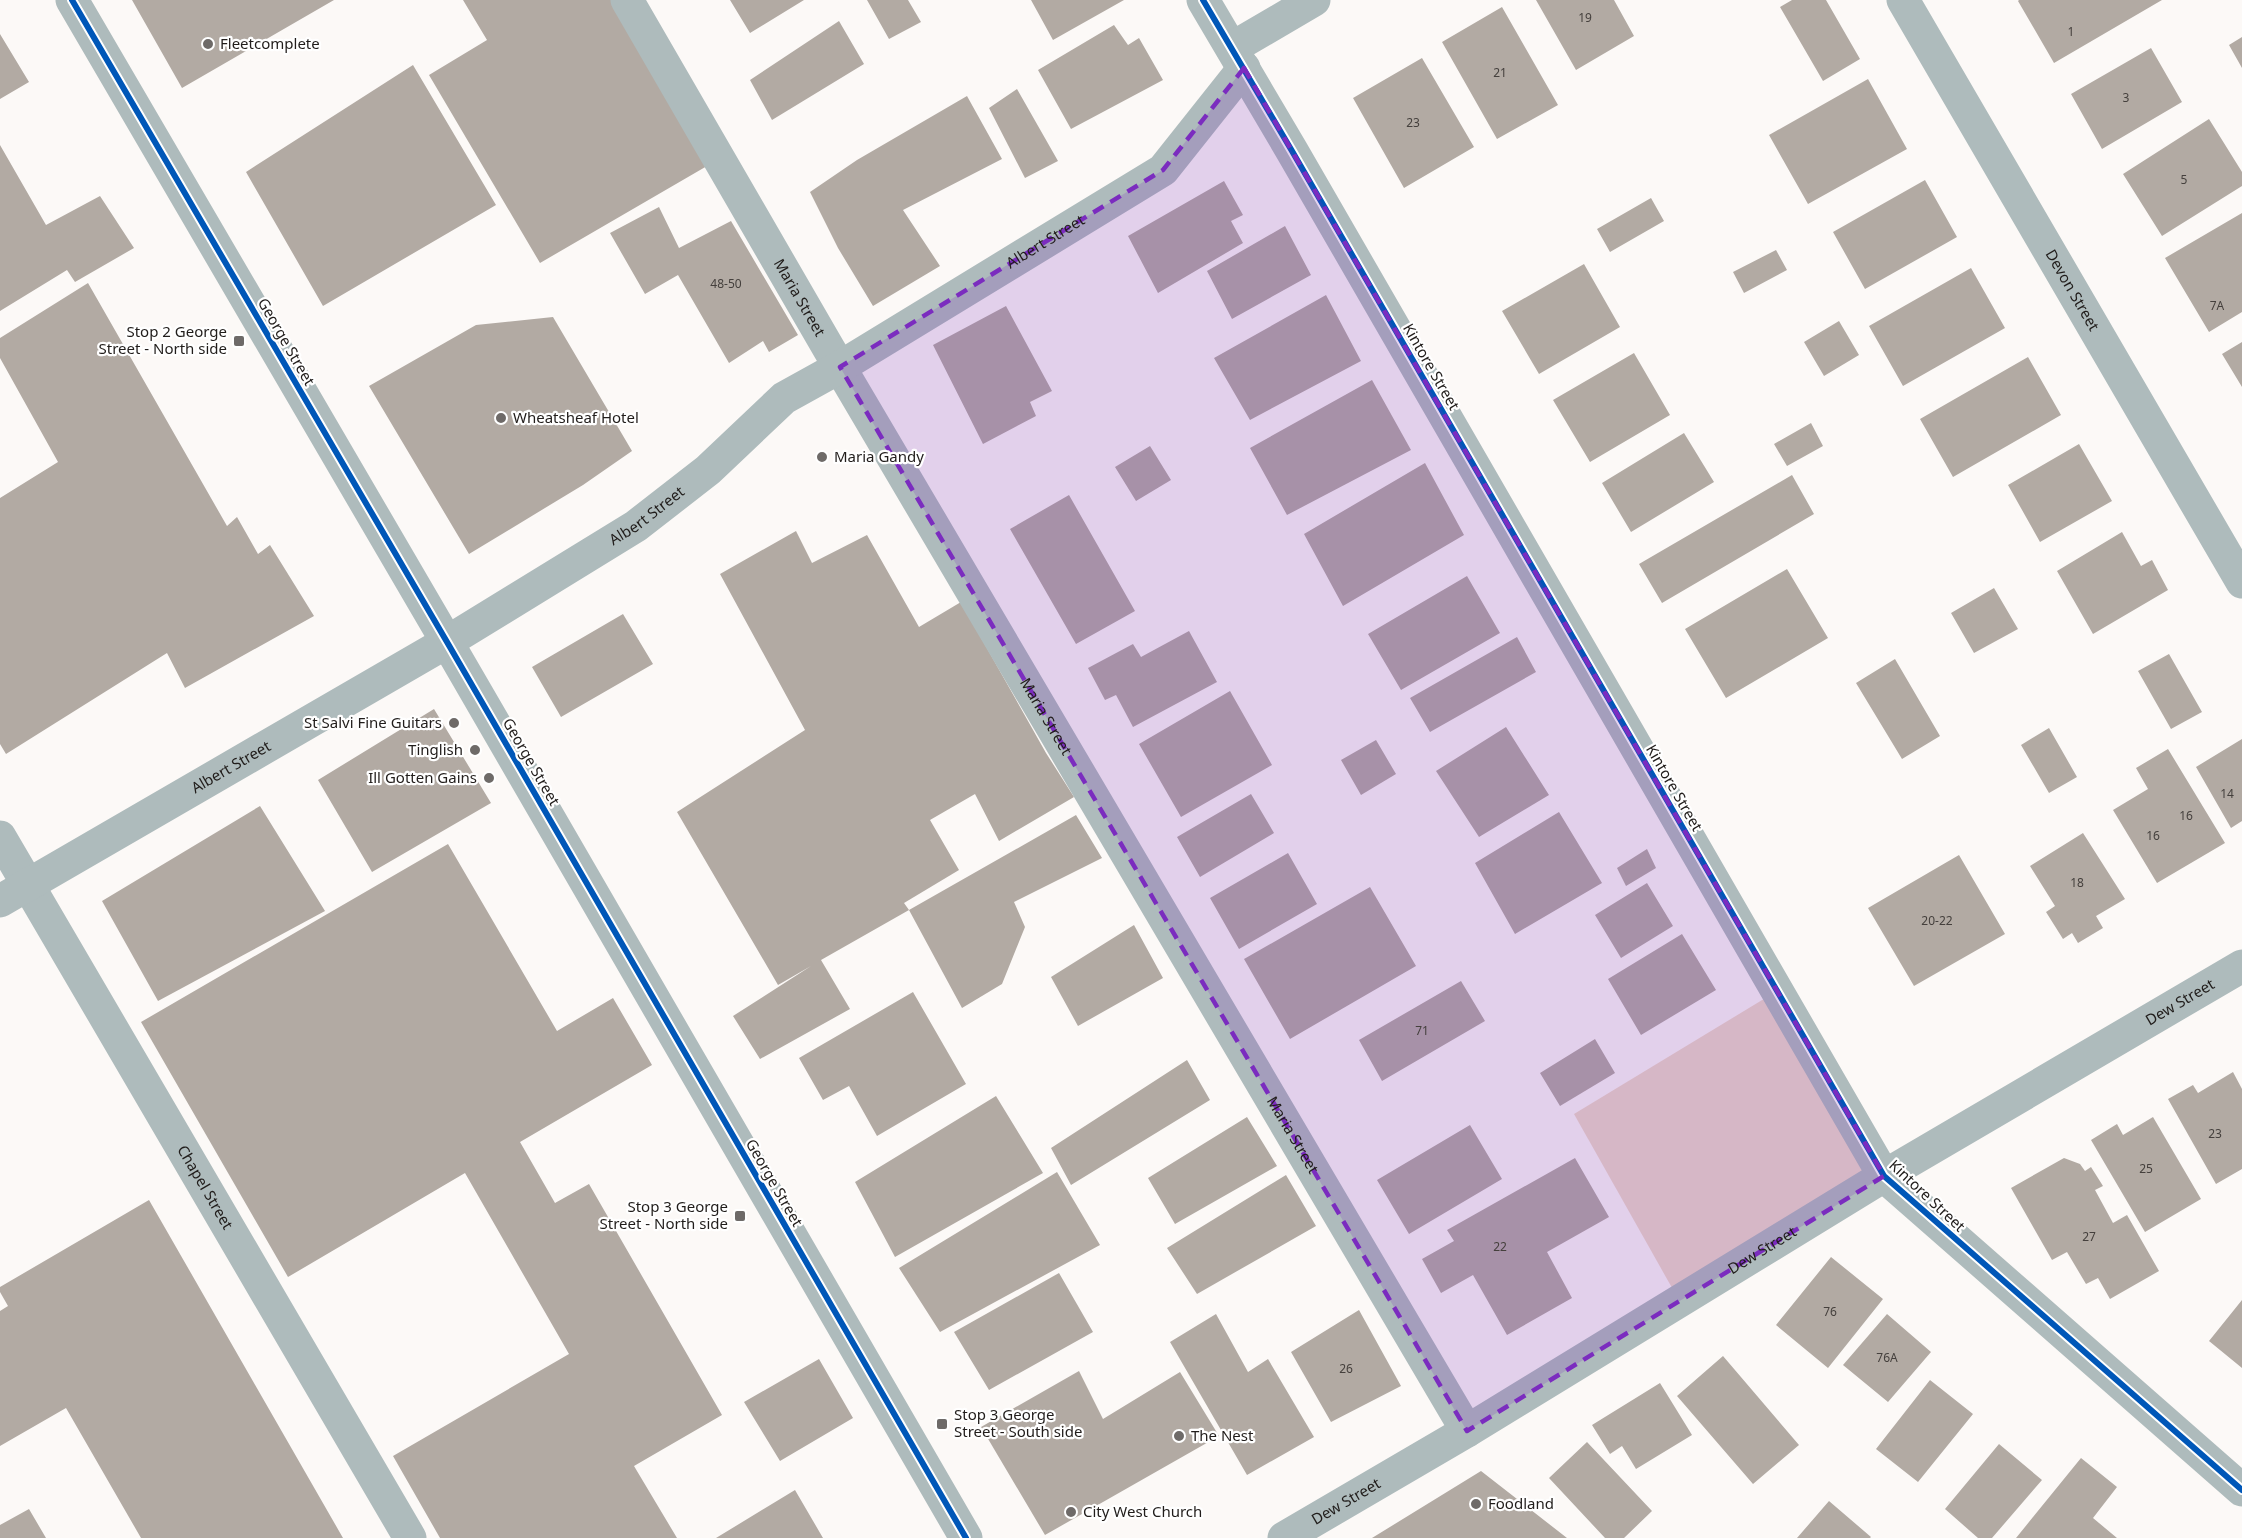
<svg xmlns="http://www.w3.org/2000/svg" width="2242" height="1538" viewBox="0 0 2242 1538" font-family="'Noto Sans',sans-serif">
<rect width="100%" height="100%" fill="#fcf9f7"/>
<path fill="#eddac8" d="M1777,991L1884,1176L1680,1302L1574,1114Z"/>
<path fill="#b2aaa3" d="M132,0H334L182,88Z
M463,0H611L707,166L540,263L429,75L487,40Z
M730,0H804L750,33Z
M867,0H908L921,22L889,39Z
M1031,0H1124L1053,40Z
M1536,0H1614L1634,36L1576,70Z
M1792,0H1826L1860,59L1823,81L1780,7Z
M2019,0H2162L2054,63L2018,1Z
M1502,7L1558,105L1497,139L1442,42Z
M839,21L864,64L772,120L750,80Z
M1114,25L1128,45L1139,38L1163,80L1071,129L1038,70Z
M0,34L29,82L0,99Z
M2242,37V68L2229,45Z
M2151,48L2182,102L2102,149L2071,94Z
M1422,58L1474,147L1404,188L1353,98Z
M413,65L496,205L323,306L246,172Z
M1868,79L1907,149L1808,204L1769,135Z
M1017,89L1058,161L1025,178L989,108Z
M967,96L1002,159L903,210L940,266L873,306L838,248L810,192L857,160Z
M2209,119L2242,172V186L2162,236L2123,174Z
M0,145L46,225L100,196L134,248L75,282L67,270L0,311Z
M1925,180L1957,237L1865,289L1833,232Z
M1224,181L1243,215L1231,221L1243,243L1158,293L1128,236Z
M1651,198L1664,221L1610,252L1597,229Z
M659,207L679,248L731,221L798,335L769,352L763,341L729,363L678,275L645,294L610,233Z
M2242,213V312L2209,332L2165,258Z
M1285,226L1311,275L1232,319L1207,271Z
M1776,250L1787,270L1744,293L1733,272Z
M1584,264L1620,327L1539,374L1502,311Z
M1971,268L2005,328L1903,386L1869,326Z
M88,283L227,526L237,517L258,554L270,545L314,616L185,688L167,653L6,754L0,744V498L58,462L0,358V338Z
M1326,295L1361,361L1250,420L1214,358Z
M1006,306L1052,391L1030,402L1036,416L983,444L933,345Z
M553,317L632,451L583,485L469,554L369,386L476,325Z
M1839,321L1859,355L1824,376L1804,342Z
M2242,342V387L2222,354Z
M1634,353L1670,415L1590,462L1553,400Z
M2028,357L2061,415L1953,477L1920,419Z
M1372,380L1411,450L1287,515L1250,448Z
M1811,423L1823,446L1787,466L1774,444Z
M1684,433L1714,482L1631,532L1602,483Z
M2079,444L2112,501L2040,542L2008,485Z
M1150,446L1171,480L1136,501L1115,467Z
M1425,463L1464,535L1343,606L1304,534Z
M1792,475L1814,514L1662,603L1639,564Z
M1069,495L1135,611L1076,644L1010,529Z
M796,531L812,563L867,535L919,627L961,602L1046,753L1074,797L999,841L975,794L930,820L959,870L904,903L909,910L821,960L850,1009L760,1059L733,1016L811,966L778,985L677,812L805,730L720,574Z
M2122,532L2141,566L2152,560L2168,590L2093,634L2057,571Z
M1787,569L1828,638L1726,698L1685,629Z
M1467,576L1500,633L1401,690L1368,634Z
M1994,588L2018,629L1974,653L1951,613Z
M623,614L653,664L561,717L532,667Z
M1189,631L1217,682L1133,727L1116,695L1105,700L1088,668L1133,644L1141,657Z
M1517,637L1536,672L1430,732L1410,698Z
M2169,654L2202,712L2171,729L2138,671Z
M1895,659L1940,736L1902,759L1856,683Z
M1230,691L1272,765L1181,817L1139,744Z
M434,709L491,803L372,872L318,780Z
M1506,727L1549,795L1479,837L1436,771Z
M2049,728L2077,777L2049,793L2021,745Z
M2242,739V821L2231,828L2196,767Z
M1376,740L1396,774L1361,795L1341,760Z
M2168,749L2225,843L2157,883L2113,810L2148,789L2136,768Z
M1251,794L1274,833L1200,877L1177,837Z
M260,806L325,911L158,1001L102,901Z
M1559,812L1602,883L1515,934L1475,863Z
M1076,815L1102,858L1014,902L1025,927L1002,984L962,1008L909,910Z
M2083,833L2125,899L2096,916L2103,928L2078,943L2072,933L2063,939L2046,912L2055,906L2030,866Z
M448,844L557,1031L613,998L652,1065L520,1142L555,1203L589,1184L722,1415L634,1466L677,1538H440L393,1456L569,1354L465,1173L288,1277L141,1022Z
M1647,849L1656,868L1626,886L1617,868Z
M1288,853L1317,904L1239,949L1210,898Z
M1959,855L2005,934L1914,986L1868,908Z
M1647,883L1673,926L1621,958L1595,915Z
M1370,887L1416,966L1290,1039L1244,959Z
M1134,925L1163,978L1078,1026L1051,977Z
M1682,934L1716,990L1641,1035L1608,979Z
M1461,981L1485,1021L1382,1081L1359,1040Z
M913,992L966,1084L877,1136L849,1086L823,1100L799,1058Z
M1595,1039L1615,1073L1560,1106L1540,1073Z
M1187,1060L1210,1100L1071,1185L1051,1148Z
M2233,1072L2242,1089V1169L2216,1184L2168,1099L2193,1085L2198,1093Z
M996,1096L1043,1173L895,1257L855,1182Z
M1247,1117L1277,1166L1175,1224L1148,1178Z
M2153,1117L2201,1199L2145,1232L2091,1140L2117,1124L2123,1135Z
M1470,1125L1502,1179L1409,1234L1377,1180Z
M1575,1158L1609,1217L1547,1252L1572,1298L1507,1335L1473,1275L1441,1293L1422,1259L1454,1241L1447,1230Z
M2064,1158L2080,1164L2085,1171L2091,1167L2103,1186L2095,1190L2113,1223L2127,1215L2159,1271L2110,1299L2098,1278L2086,1284L2067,1252L2052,1260L2011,1188Z
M1057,1172L1100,1245L940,1332L899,1268Z
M1286,1175L1316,1226L1197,1294L1167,1248Z
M149,1200L343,1538H141L66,1408L0,1446V1311L8,1306L0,1292V1287Z
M1831,1257L1883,1299L1828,1368L1776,1325Z
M1059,1273L1093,1332L989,1390L954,1332Z
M2242,1300V1368L2209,1341Z
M1359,1310L1401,1386L1331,1422L1291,1352Z
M1216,1314L1248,1372L1268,1359L1314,1437L1247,1475L1170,1342Z
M1887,1314L1931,1352L1888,1402L1843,1365Z
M1723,1356L1799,1445L1753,1484L1677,1396Z
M819,1359L853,1418L780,1461L744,1402Z
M1079,1371L1103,1419L1180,1372L1219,1436L1045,1535L981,1427Z
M1930,1380L1973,1414L1918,1482L1876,1449Z
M1660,1383L1692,1435L1636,1469L1622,1446L1610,1454L1592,1425Z
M1587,1442L1652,1511L1624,1538H1605L1549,1478Z
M1999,1444L2042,1480L1992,1538H1978L1945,1509Z
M2081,1458L2117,1487L2093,1518L2117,1538H2016Z
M1481,1471L1567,1538H1372Z
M795,1490L823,1538H716Z
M1829,1501L1871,1537L1870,1538H1797Z
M29,1509L46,1538H0V1525Z"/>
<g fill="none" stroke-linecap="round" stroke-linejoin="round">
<g stroke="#aebbbc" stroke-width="33">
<path d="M72,0L447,642L966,1538"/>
<path id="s1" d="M627,0L829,349L1467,1431"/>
<path d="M1203,0L1292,151L1884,1176L2242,1490"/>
<path id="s2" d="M1903,0L2242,582"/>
<path d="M1232,48L1314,0"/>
<path id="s3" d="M0,837L410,1538"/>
<path id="s4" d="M0,901L447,642L636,526L708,470L784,398L840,367L1163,170L1244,68"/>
<path id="s5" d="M1284,1538L1467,1431L1884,1176L2242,966"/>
</g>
<g stroke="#fff" stroke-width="10">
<path id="cycleway" d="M72,0L447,642L966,1538
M1203,0L1292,151L1884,1176L2242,1490"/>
</g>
<use href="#cycleway" stroke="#0057b8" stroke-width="6"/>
</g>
<path fill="#7b2cbf" fill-opacity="0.2" stroke="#7b2cbf" stroke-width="4.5" stroke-dasharray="12 8" stroke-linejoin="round" d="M1244,68L1884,1176L1467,1431L840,367L1163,170Z"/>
<g fill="#6e6a68" stroke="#fff" stroke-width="2">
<circle cx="208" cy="44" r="6"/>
<rect x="233" y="335" width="12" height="12" rx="3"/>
<circle cx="501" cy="418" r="6"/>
<circle cx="822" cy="457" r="6"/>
<circle cx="454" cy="723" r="6"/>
<circle cx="475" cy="750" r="6"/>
<circle cx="489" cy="778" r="6"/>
<rect x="734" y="1210" width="12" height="12" rx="3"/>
<rect x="936" y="1418" width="12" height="12" rx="3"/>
<circle cx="1179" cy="1436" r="6"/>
<circle cx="1476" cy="1504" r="6"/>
<circle cx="1071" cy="1512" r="6"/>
</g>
<g text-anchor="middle" stroke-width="4.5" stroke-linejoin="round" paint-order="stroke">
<g font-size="12" fill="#45403d">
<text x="1585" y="22">19</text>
<text x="2071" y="36">1</text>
<text x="1500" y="77">21</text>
<text x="2126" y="102">3</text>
<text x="1413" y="127">23</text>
<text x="2184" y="184">5</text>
<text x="726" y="288">48-50</text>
<text x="2217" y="310">7A</text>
<text x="2227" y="798">14</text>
<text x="2186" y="820">16</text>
<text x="2153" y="840">16</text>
<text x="2077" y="887">18</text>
<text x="1937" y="925">20-22</text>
<text x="1422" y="1035">71</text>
<text x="2215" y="1138">23</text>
<text x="2146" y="1173">25</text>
<text x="2089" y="1241">27</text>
<text x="1500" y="1251">22</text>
<text x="1830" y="1316">76</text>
<text x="1887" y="1362">76A</text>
<text x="1346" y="1373">26</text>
</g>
<g font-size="15" fill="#211d1b" stroke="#fff" text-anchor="start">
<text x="220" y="49">Fleetcomplete</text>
<text x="227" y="337" text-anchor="end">Stop 2 George<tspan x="227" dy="17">Street - North side</tspan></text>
<text x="513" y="423">Wheatsheaf Hotel</text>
<text x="834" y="462">Maria Gandy</text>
<text x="442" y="728" text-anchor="end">St Salvi Fine Guitars</text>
<text x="463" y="755" text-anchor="end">Tinglish</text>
<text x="477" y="783" text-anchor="end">Ill Gotten Gains</text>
<text x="728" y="1212" text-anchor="end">Stop 3 George<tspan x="728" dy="17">Street - North side</tspan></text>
<text x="954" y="1420">Stop 3 George<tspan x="954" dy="17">Street - South side</tspan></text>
<text x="1191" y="1441">The Nest</text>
<text x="1488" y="1509">Foodland</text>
<text x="1083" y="1517">City West Church</text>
</g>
<g font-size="15" fill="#211d1b" stroke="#fff">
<text dy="5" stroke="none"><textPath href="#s4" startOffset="1239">Albert Street</textPath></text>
<text dy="5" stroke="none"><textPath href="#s2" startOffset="336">Devon Street</textPath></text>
<text dy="5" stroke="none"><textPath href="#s1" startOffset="344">Maria Street</textPath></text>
<text transform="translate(286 342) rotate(60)" y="5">George Street</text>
<text transform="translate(1431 367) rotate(60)" y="5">Kintore Street</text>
<text dy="5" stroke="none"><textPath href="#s4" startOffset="753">Albert Street</textPath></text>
<text dy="5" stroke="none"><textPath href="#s1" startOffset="830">Maria Street</textPath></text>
<text transform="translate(531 762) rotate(60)" y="5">George Street</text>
<text dy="5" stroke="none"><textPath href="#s4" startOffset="267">Albert Street</textPath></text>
<text transform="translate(1674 788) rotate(60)" y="5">Kintore Street</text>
<text dy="5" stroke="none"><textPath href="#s5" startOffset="1044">Dew Street</textPath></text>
<text dy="5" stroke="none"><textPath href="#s1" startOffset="1316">Maria Street</textPath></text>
<text transform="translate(774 1183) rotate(60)" y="5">George Street</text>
<text dy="5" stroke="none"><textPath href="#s3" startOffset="406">Chapel Street</textPath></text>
<text transform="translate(1927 1196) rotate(43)" y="5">Kintore Street</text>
<text dy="5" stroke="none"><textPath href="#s5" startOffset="558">Dew Street</textPath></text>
<text dy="5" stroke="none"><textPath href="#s5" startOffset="72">Dew Street</textPath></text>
</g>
</g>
</svg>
